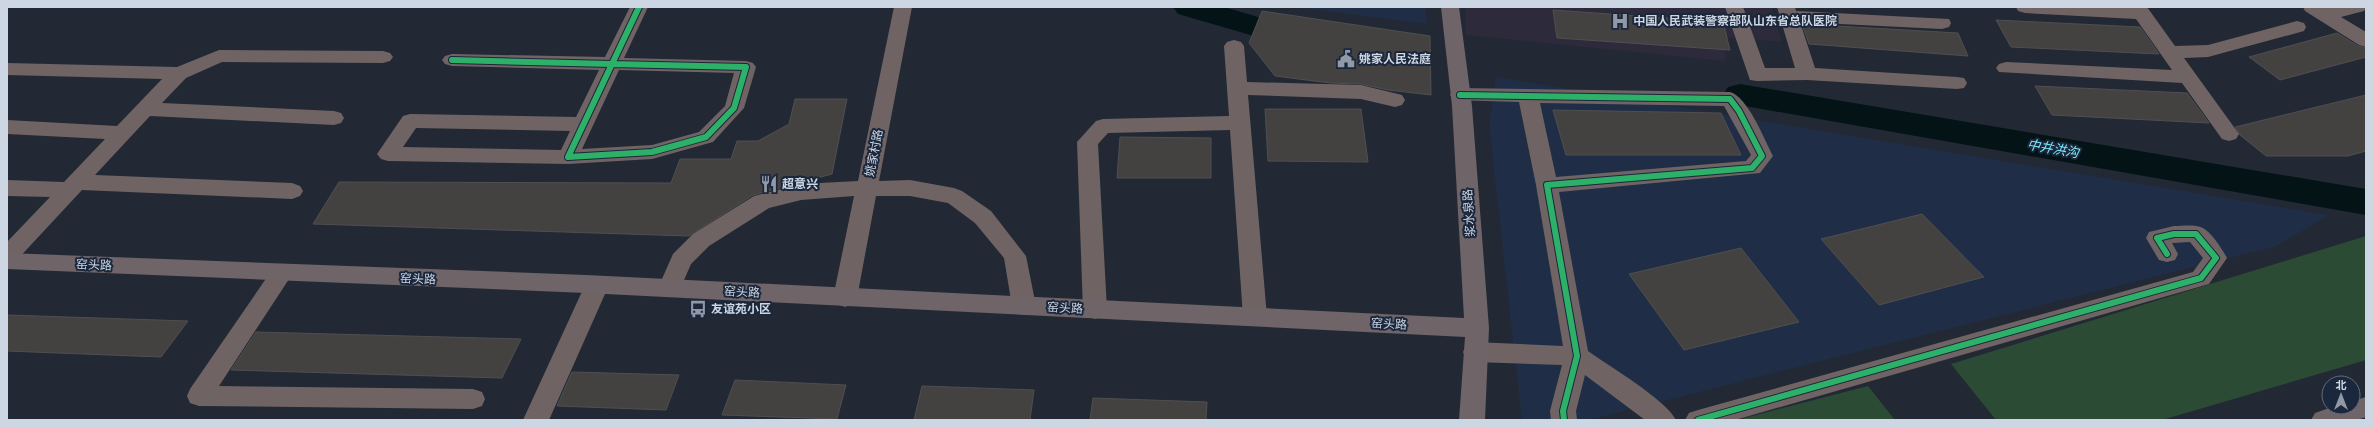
<svg xmlns="http://www.w3.org/2000/svg" width="2373" height="427" viewBox="0 0 2373 427" font-family="'Archivo Narrow','Noto Sans SC',sans-serif">
<rect width="100%" height="100%" fill="#222934"/>
<path fill="#1f2e46" d="M1295,7H1425L1427,24Z
M1496,77L2329,215L2276,246L1588,420H1522L1489,125Z"/>
<path fill="#2d2b3b" d="M1465,7H1771L1782,42L1725,37V61L1466,35Z"/>
<path fill="#2c4b35" d="M2366,236V360L2162,420H1996L1951,364Z
M1868,386L1895,420H1737Z"/>
<g fill="none" stroke-linecap="round" stroke-linejoin="round">
<path fill="#031316" fill-rule="evenodd" d="M1173,7H1224L1265,19L1270,26L1265,33L1254,36L1178,14Z
M1740,84L2366,189V215L1728,103L1723,95L1728,87Z"/>
</g>
<path fill="#444241" stroke="#4f4f51" d="M1553,10L1723,22L1730,50L1557,38Z
M1262,11L1430,36L1431,95L1388,90L1361,84L1330,83L1275,76L1249,43Z
M1996,20L2140,27L2159,54L2011,47Z
M1802,24L1958,33L1968,56L1809,44Z
M2337,33L2358,46L2366,48V57L2280,80L2249,57Z
M2035,86L2187,93L2209,123L2052,115Z
M2366,95V151L2348,156H2266L2240,135L2235,127Z
M795,99H847L832,174L753,195L689,236L313,224L339,182L671,183L680,159H731L737,141H758L789,124Z
M1265,109H1361L1368,162L1268,161Z
M1553,110L1721,113L1741,155H1566Z
M1120,137L1211,138V178H1117Z
M1922,214L1984,277L1879,305L1821,239Z
M1741,248L1799,322L1684,350L1629,274Z
M7,315L188,321L161,357L7,351Z
M256,332L521,339L502,378L231,370Z
M572,372L679,375L666,410L557,406Z
M735,380L846,385L837,419L722,415Z
M922,386L1034,390L1030,420H914Z
M1093,398L1207,402L1206,420H1090Z"/>
<g fill="none" stroke-linecap="round" stroke-linejoin="round">
<path fill="#6f6463" fill-rule="evenodd" d="M630,7H648L624,58L746,61L753,63L756,67L744,108L713,142L652,159L568,164L388,161L381,159L377,154L403,116L410,114L576,117L599,70L452,66L445,64L442,60L445,56L452,54L605,57ZM619,70L734,73L725,106L699,132L652,145L582,149ZM416,128L570,131L561,150L403,147Z
M894,7H912L879,181L910,180L954,188L962,191L991,211L1026,256L1036,306L1032,312L1024,315L1016,312L1012,306L1004,258L975,223L948,203L910,196H876L857,298L853,304L845,307L837,304L833,298L854,196L801,200L769,208L709,246L691,264L678,294L670,297L662,294L658,288L673,254L693,234L754,196L801,184L858,181Z
M1725,7H1743L1765,68H1795L1777,7H1795L1796,11L1949,19L1951,23L1949,27L1942,29L1800,22L1815,68L1957,77L1964,78L1967,83L1964,88L1957,89L1807,80L1757,81L1750,80Z
M2016,7H2147L2175,46L2208,45L2297,21L2304,23L2306,27L2304,31L2208,57L2184,58L2239,134L2236,139L2229,141L2222,139L2182,83L1999,72L1996,68L1999,64L2006,62L2172,70L2136,19L2025,13L2018,11Z
M2303,7H2366L2364,11L2341,17L2366,32V47L2359,45L2305,11Z
M1234,40L1241,42L1244,46L1247,82L1361,85L1402,95L1405,100L1402,105L1395,107L1361,99L1248,95L1267,317L1263,323L1255,326L1247,323L1243,317L1230,130L1108,133L1098,144L1107,310L1103,316L1095,319L1087,316L1083,310L1077,142L1096,121L1103,119L1229,116L1224,46L1227,42Z
M219,50L383,51L390,53L393,57L390,61L383,63L222,62L186,78L162,103L334,111L341,113L344,118L341,123L334,125L150,116L95,175L292,183L300,186L303,191L300,196L292,199L82,190L15,262L7,264V242L50,197L7,196V180L64,182L105,139L7,134V120L117,126L162,79L7,75V63L177,67Z
M1460,88L1730,92C1748,97 1764,139 1773,156L1760,173L1559,192L1588,351C1609,366 1665,399 1676,420H1645L1585,375L1576,411L1577,420H1551L1550,411L1562,365L1475,362L1466,359L1463,352L1466,345L1475,342L1563,346L1536,185L1519,102L1453,100L1450,95L1453,90ZM1540,103L1724,106L1751,155L1746,161L1556,177Z
M2174,226C2183,226 2195,224 2203,228C2212,233 2222,249 2227,258L2209,284L1735,420H1685L1689,413L1698,410L2193,272L2203,258L2190,242L2172,243L2178,254L2175,260L2167,262L2159,260L2146,238L2149,232Z
M282,264L290,267L293,273L219,386L473,389L482,392L485,399L482,406L473,409L199,406L190,403L187,396L190,389L274,267Z
M597,276L605,279L609,285L549,420H523L585,285L589,279Z"/>
<path fill="#6f6467" fill-rule="evenodd" d="M1441,7H1459L1472,106L1489,328L1485,420H1459L1465,337L586,293L7,269V253L586,275L1464,318L1452,106Z
M2366,397V417L2357,420H2311L2315,413L2332,407H2353V401Z"/>
<g stroke="#1a273c" stroke-width="8">
<path id="cycleway" d="M452,60L612,64
M612,64L746,67L734,108L706,137L652,152L568,157Z
M612,64L639,7
M1460,95L1730,99L1739,111L1762,156L1752,168L1547,185L1577,356L1563,411L1564,420
M1698,420L2201,278L2216,258L2196,234H2174L2157,238L2167,254"/>
</g>
<use href="#cycleway" stroke="#2db169" stroke-width="6"/>
</g>
<defs>
<g id="hospital-bare" transform="scale(1.38)"><path d="M-5-5h3v3.5h4V-5h3V5h-3V1.5h-4V5h-3Z" fill="#9199a6" stroke="#1a273c" stroke-width="2.5" paint-order="stroke"/></g>
<g id="civic-bare" transform="scale(1.38)"><path d="M-.6-6.5H3V-4.5H.6V-3L4-1V1h2V6H-6V1h2V-1L-.6-3ZM-1.2 2.5V6h2.4V2.5Z" fill="#9199a6" stroke="#1a273c" stroke-width="2.5" paint-order="stroke"/></g>
<g id="restaurant-bare" transform="scale(1.38)"><path d="M-5-6h1v4h1v-4h1v4h1v-4h1v5L-1.5 .5V6h-2V.5L-5-1ZM5-6V6H3V1.5H1.5Q1.5-4 5-6Z" fill="#9199a6" stroke="#1a273c" stroke-width="2.5" paint-order="stroke"/></g>
<g id="bus-bare" transform="scale(1.38)"><path d="M-5-6H5V4H4V6H2V4H-2V6H-4V4H-5ZM-3.5-4V0h7V-4ZM-3.5 1.2v1.5H-2V1.2ZM2 1.2v1.5H3.5V1.2Z" fill="#9199a6" stroke="#1a273c" stroke-width="2.5" paint-order="stroke"/></g>
</defs>
<g fill-rule="evenodd">
<use href="#hospital-bare" x="1620" y="21"/>
<use href="#civic-bare" x="1346" y="59"/>
<use href="#restaurant-bare" x="769" y="184"/>
<use href="#bus-bare" x="698" y="309"/>
</g>
<g text-anchor="middle" stroke-width="4" stroke-linejoin="round" paint-order="stroke">
<g font-size="12" font-weight="bold" fill="#cdd6e3" stroke="#1a273c" text-anchor="start">
<text x="1633" y="25">中国人民武装警察部队山东省总队医院</text>
<text x="1359" y="63">姚家人民法庭</text>
<text x="782" y="188">超意兴</text>
<text x="711" y="313">友谊苑小区</text>
</g>
<g font-size="12" fill="#cdd6e3" stroke="#1a273c">
<text transform="translate(874 153) rotate(-79)" y="4">姚家村路</text>
<text transform="translate(1469 213) rotate(-94)" y="4">浆水泉路</text>
<text transform="translate(94 265) rotate(2)" y="4">窑头路</text>
<text transform="translate(418 279) rotate(2)" y="4">窑头路</text>
<text transform="translate(742 292) rotate(3)" y="4">窑头路</text>
<text transform="translate(1065 308) rotate(3)" y="4">窑头路</text>
<text transform="translate(1389 324) rotate(3)" y="4">窑头路</text>
</g>
<g font-size="13" font-style="italic" fill="#7febf9" stroke="#1a273c">
<text transform="translate(2053 148) rotate(10)" y="5">中井洪沟</text>
</g>
</g>
<rect width="2373" height="427" fill="none" stroke="#cdd6e3" stroke-width="16"/>
<g transform="translate(2341 395)"><circle r="19" fill="#1a273c" stroke="#626d7f"/>
<path d="M0-3L7 15L0 10L-7 15Z" fill="#9199a6"/>
<text y="-6" font-size="11" font-weight="bold" text-anchor="middle" fill="#cdd6e3">北</text>
</g>
</svg>
